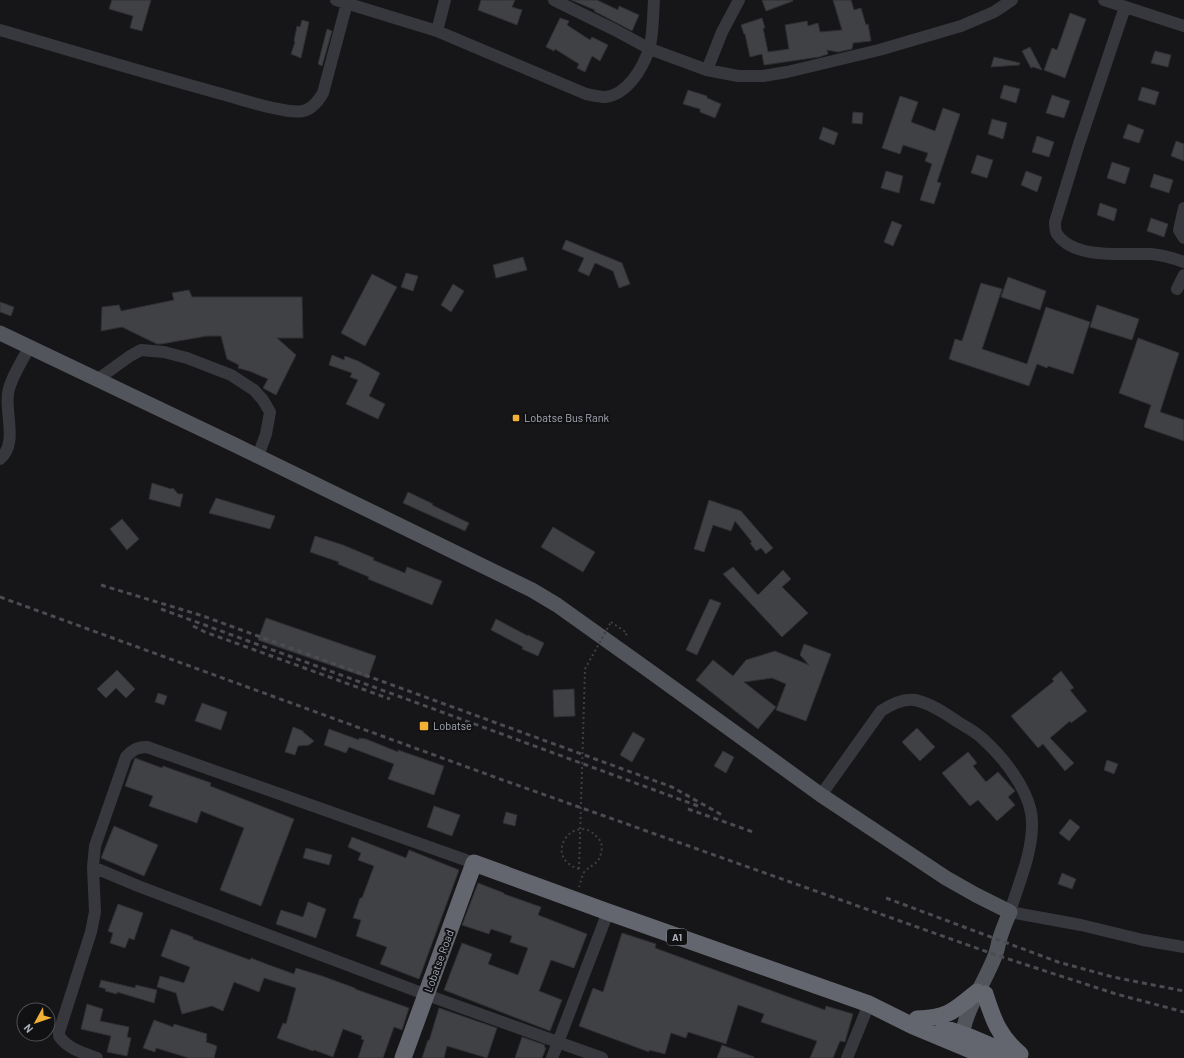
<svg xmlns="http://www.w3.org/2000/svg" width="1184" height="1058" viewBox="0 0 1184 1058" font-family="Barlow,sans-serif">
<rect width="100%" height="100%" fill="#161618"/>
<path fill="#404145" stroke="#303034" d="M112,0H151L142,31L130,28L133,16L109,9Z
M481,0H515L512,7L522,10L517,25L478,10Z
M571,0H597L618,10L619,6L639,15L632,31L594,11L595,10Z
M762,0H792L793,1L766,11Z
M833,0H851L854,10L861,8L866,25L868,24L871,41L853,43L852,49L838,52L827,50L828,54L819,57L764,65L762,54L750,57L745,34H744L741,25L762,18L765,28H763L768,52L789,49L785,25L807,21L808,26L818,23L820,32L842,30Z
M1070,13L1086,19L1065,78L1044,70L1052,48L1057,50Z
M560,18L569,21L567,25L590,40L592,37L608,45L600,61L592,56L585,72L577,68L579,64L555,49L554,51L546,47Z
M302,20L309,22L301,58L291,54L295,42L294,41L297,26L300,27Z
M327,29L332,31L322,66L318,64Z
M1030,47L1042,70L1033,67L1031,68L1022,51Z
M1155,51L1171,55L1168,67L1151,63Z
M994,57L1020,63L1019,65L991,67Z
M1004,85L1020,89L1016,103L1000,98Z
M1142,87L1159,92L1155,105L1138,100Z
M688,90L707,96V98L721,104L715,118L700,112V109L683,104Z
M1052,95L1070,101L1064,118L1046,113Z
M900,96L918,102L911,122L935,131L943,108L960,114L937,182L941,183L934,204L920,200L932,164L925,161L928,153L903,145L900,154L882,148Z
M853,112L863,113L862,124L852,123Z
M992,119L1007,123L1003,139L988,134Z
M1128,124L1144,130L1139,143L1123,138Z
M823,127L838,133L834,145L819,139Z
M1037,136L1054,142L1049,157L1032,152Z
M1176,141L1184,144V161L1171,156Z
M977,155L993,160L987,178L971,173Z
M1112,162L1130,168L1125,184L1107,178Z
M886,171L903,176L899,193L881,188Z
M1026,171L1042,177L1037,192L1021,185Z
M1154,174L1173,180L1169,193L1150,187Z
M1100,203L1117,209L1114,221L1097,215Z
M1151,218L1168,224L1164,237L1147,231Z
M892,221L902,225L893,246L884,242Z
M566,240L622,263L630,284L619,288L613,271L595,263L589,276L578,271L584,258L562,249Z
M523,257L527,270L496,278L493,265Z
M406,273L418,276L413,291L401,287Z
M372,274L397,287L365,346L341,333Z
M1008,277L1046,291L1040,310L1001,297Z
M981,283L1002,289L982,349L1027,364L1046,307L1090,322L1073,374L1048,366L1047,368L1037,364L1029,386L949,359L955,339L962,341Z
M453,284L464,291L451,312L441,305Z
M189,290L192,297H302L303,338H277L296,355L276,395L263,388L268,379L249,371L238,368L239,365L227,359L221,336H207L161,344H157L122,327L101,331L102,307L119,305L121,311L174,300L172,293Z
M0,302L14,307L11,316L0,312Z
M1097,305L1139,319L1132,340L1090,327Z
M1138,338L1179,353L1160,412L1184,420V441L1144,427L1151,405L1119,393Z
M332,355L344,360L345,356L358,361L380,373L369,396L385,404L378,419L346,404L358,380L350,377L352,373L329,365Z
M152,483L171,489L173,488L178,494H183L180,507L149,499Z
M408,492L433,504L432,505L469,523L465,531L403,503Z
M216,498L275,516L270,529L209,513Z
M709,500L741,511L773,548L766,554L761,548L756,551L750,543L752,542L735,521L731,531L713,525L704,552L694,549Z
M122,519L139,539L127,550L110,529Z
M553,527L595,552L583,572L541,547Z
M315,536L343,545L374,558L373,560L405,573L407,567L442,581L432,605L368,579L369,577L338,564L339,562L310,552Z
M733,567L758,595L783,570L791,579L782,587L808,613L782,637L723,574Z
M710,599L721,603L697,655L686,650Z
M266,618L376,656L368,678L258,640Z
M496,619L528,636V635L544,643L538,656L522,649L523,647L491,630Z
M804,644L831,654L806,721L776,710L786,684L772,678L744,682L776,707L758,729L696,680L713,660L733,676L746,660L775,651L809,665L800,655Z
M117,670L135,689L126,698L116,688L106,698L97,689Z
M1061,671L1074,688L1070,690L1087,711L1071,723L1070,721L1050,738L1074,763L1065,771L1043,744L1038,748L1011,716L1054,681L1052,679Z
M574,689L575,716L554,717L553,690Z
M158,693L167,696L164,705L155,702Z
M202,703L227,712L221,730L195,721Z
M293,727L303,731V732L314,741L309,745L298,746L295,755L285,752Z
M917,728L935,747L920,761L902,742Z
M329,729L359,740V738L366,739L398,752V750L444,766L434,795L388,779L394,764L349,747L346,753L324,745Z
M633,732L645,739L632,762L620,755Z
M723,751L734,757L726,773L714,766Z
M968,752L977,763L973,766L986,782L998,772L1015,791L1008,797L1015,805L997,821L978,800L970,806L942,773Z
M135,758L162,768L163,766L211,783L210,786L294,819L261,906L220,890L244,828L201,811L197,823L149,806L153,796L125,786Z
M1107,760L1118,764L1114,774L1104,770Z
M434,806L460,815L452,836L427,827Z
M506,812L517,815L515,826L503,823Z
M1070,819L1080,827L1069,841L1059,833Z
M114,826L158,845L144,876L101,858Z
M352,837L406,858L409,850L459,870L419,979L380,964L387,947L356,936L361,920L353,918L360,898H362L374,866L358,860L361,853L348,847Z
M306,848L332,855L329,865L303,858Z
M1062,873L1076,879L1072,889L1058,884Z
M478,883L504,893V894L541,907L538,915L587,934L574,968L551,960L539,991L562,1000L550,1031L444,990L462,943L492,954L488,964L518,975L528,948L510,942L512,936L491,929L489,934L462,925Z
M308,902L326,909L316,938L276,924L281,910L303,917Z
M118,904L143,913L134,940L129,938L125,948L110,943L113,933L108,931Z
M171,929L193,937V939L250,960L251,958L269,965L294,974L296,968L322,976L355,988V989L409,1008L402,1030L394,1027L383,1058H358L364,1040L361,1039L362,1036L343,1029L333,1057L314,1050L313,1051L277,1038L283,1023L286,1024L296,988L264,978L259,992L234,982L223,1011L212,1006L182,1014L176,993L157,987L160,976L184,983L190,967L161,956Z
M622,933L656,944L655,948L797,1000L825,1010L826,1006L853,1014L845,1042L840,1041L833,1058H810L817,1041L761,1022L764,1014L738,1005L726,1044L688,1032L686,1038L671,1033L665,1054L649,1050V1052L579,1026L593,988L603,992Z
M101,980L135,988L136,985L157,990L154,1003L117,992V994L105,991L106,989L99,987Z
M87,1004L103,1009L100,1021L129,1027L127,1037L131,1038L127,1056L107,1052L111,1036L81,1029Z
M439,1008L497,1028L487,1058L447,1046L444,1058H422L428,1040L429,1041Z
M154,1020L173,1027L174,1024L207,1034L206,1038H207L206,1042L217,1046L214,1058H189L156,1048L155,1052L143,1048Z
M522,1037L545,1045L544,1047L546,1048L542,1058H515Z
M722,1045L754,1057V1058H717Z"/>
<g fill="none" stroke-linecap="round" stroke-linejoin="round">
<path stroke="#3d3f44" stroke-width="2" stroke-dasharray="2 3" stroke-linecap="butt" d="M611,622L627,633L625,637
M579,869C541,857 574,812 596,836C601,840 603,846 601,852C600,863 593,864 586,870C582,873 581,882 579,887"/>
<path stroke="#37383d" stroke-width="12" d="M336,0L437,31L586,94C592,95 599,97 605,97C627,95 643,68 649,49C653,39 653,12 654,0
M554,0L615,30L650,49L707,70L738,76H763L787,72L879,50L961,26L994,12L1012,0
M1104,0L1184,26
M1125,7L1079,144L1055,222C1055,226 1055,231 1057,234C1074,260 1125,253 1151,254C1163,255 1173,258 1184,262
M0,30C76,52 152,75 229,96C246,101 287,114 303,111C312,109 319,100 323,93L347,3
M437,31L445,0
M707,70L722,32L739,0
M1184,208L1179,230L1184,238
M1177,289L1184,275
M98,379L130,356L141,350L164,352L187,358L231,375L254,390L263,400L270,412L266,434L258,456
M0,459C18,444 5,414 8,394C9,381 23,359 30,346
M821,795L881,711C890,705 903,698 915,700C930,703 945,713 958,722C966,727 976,732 983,739C1004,758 1031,792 1032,821C1033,852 1019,882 1010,912L1081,925L1143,940L1184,947
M93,867L138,886L427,995L602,1058
M97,1058C83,1053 68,1049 59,1036V1032L91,932L95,912L93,867L95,846L126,757C132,750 137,747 147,747L474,863
M552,1058L608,912
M847,1058L869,1004"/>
<path stroke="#53555c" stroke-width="15" d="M0,333L235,445L532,590L557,605L651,672L821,795L946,878L976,895L1010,912C1006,921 1002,931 999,941C998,946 997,951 995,956C984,985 962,1013 961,1046"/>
<path stroke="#63666e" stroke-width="17" d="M985,994C993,1019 999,1037 1020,1054
M917,1019C948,1018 954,1011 977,992
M944,1028L970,1037L1019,1058
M403,1058L474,863L608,912L869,1004L913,1026L990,1058"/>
<path stroke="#4a4c52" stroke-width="3" stroke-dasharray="5 4" stroke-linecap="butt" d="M101,585L203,616L672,787L722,815
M0,597L500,779L996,955L1116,994L1184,1012
M161,609L698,806
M193,626L205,632L390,699
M688,809L753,832
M886,898L1058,962L1113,977L1184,991"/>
<path stroke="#3d3f44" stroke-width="2" stroke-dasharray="2 3" stroke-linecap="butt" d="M579,869L585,669L611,622"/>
</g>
<g fill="#f2b134" stroke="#111113" stroke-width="1.5">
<rect x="512" y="414" width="8" height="8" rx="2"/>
<rect x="419" y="721" width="10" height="10" rx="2"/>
</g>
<g text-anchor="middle" stroke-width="4" stroke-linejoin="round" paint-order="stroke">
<rect fill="#111113" stroke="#7b7e86" stroke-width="1" x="667" y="929" width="20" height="16" rx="3"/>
<g font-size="10" font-weight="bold" fill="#a8adb8">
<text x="677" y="941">A1</text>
</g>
<g font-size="11" fill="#a8adb8" stroke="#111113" text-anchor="start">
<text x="524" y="422">Lobatse Bus Rank</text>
<text x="433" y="730">Lobatse</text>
</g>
<g font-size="11" fill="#a8adb8" stroke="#111113">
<text transform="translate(439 961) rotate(-70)" y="4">Lobatse Road</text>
</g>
</g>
<g transform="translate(36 1022) rotate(230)"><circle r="19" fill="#111113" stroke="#4d4f55"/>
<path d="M0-3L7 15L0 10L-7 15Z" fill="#f2b134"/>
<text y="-6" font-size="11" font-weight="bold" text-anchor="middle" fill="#a8adb8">N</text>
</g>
</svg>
